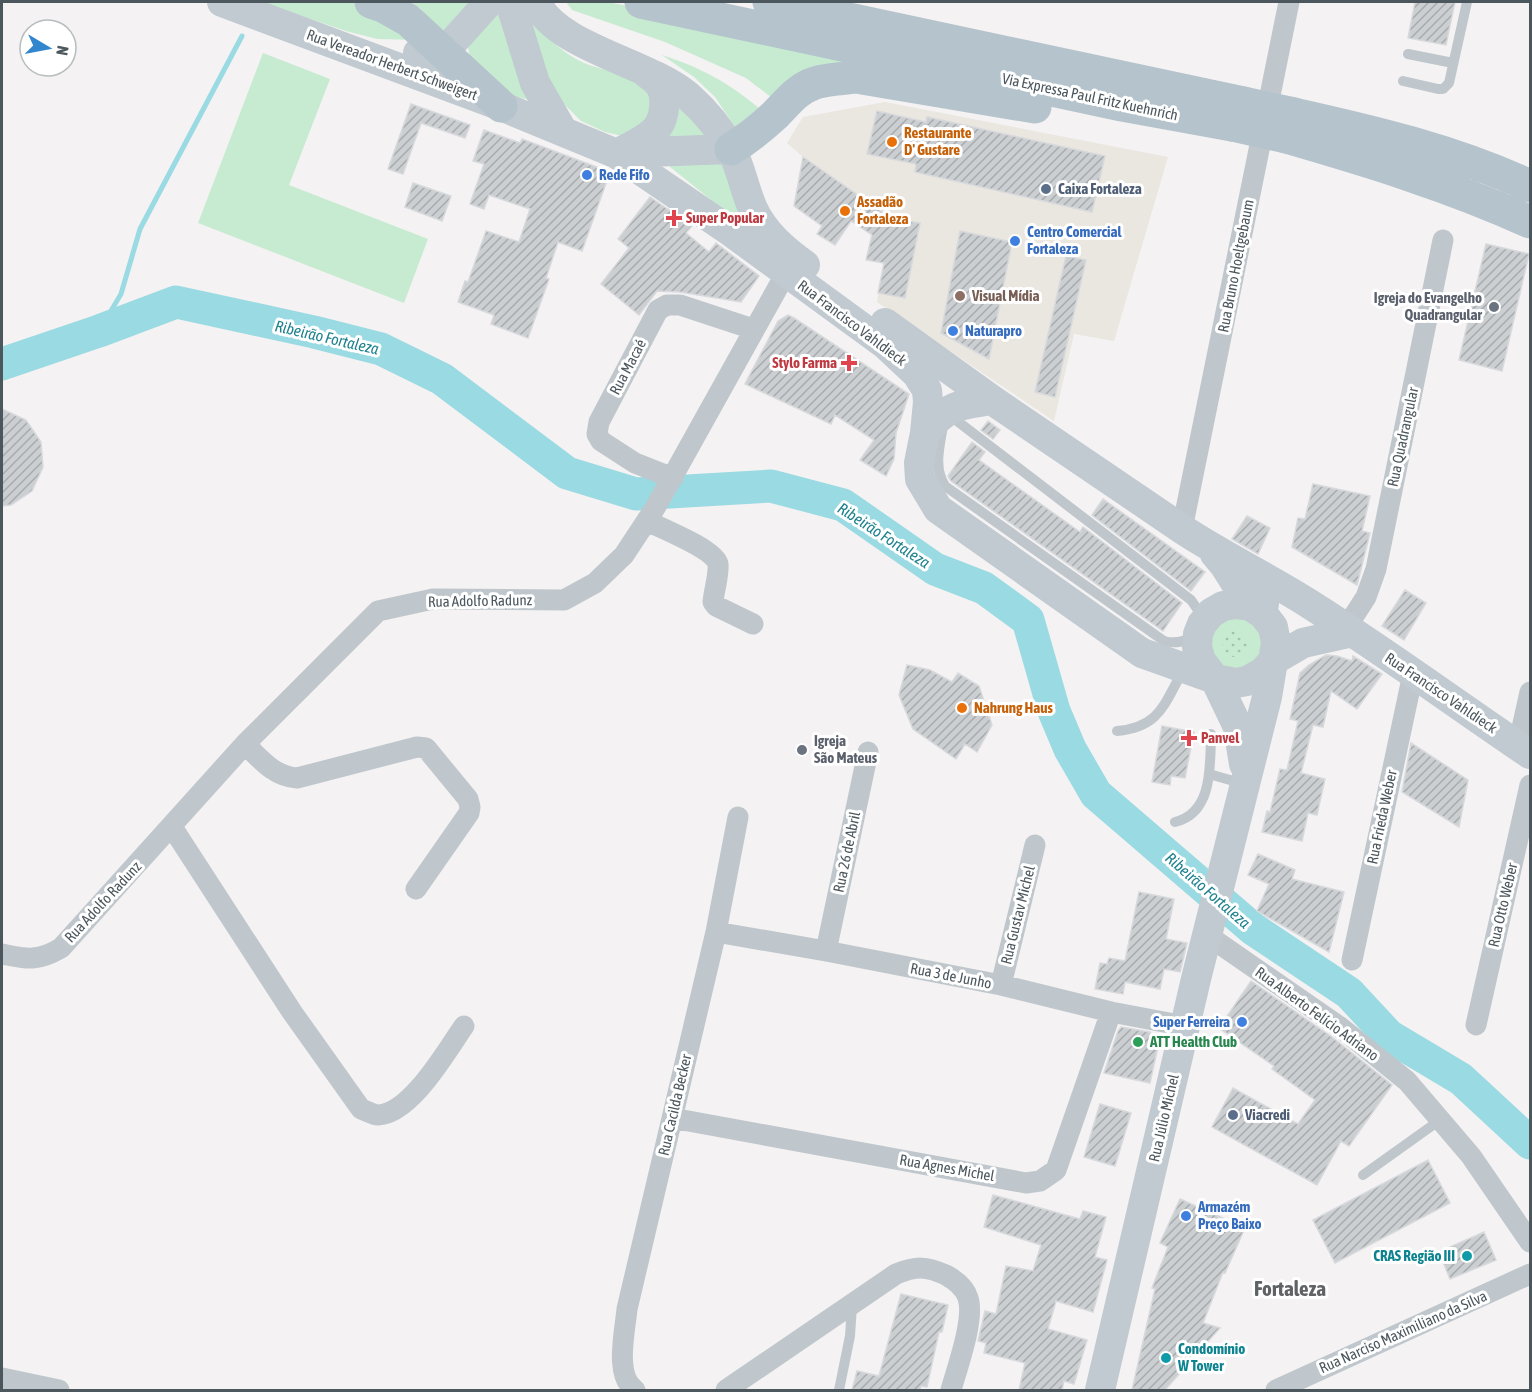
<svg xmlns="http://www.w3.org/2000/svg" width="1532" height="1392" viewBox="0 0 1532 1392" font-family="'Asap Condensed',sans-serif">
<defs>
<pattern id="garden-dots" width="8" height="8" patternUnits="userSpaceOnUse" patternTransform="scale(1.5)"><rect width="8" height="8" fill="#c7ebd1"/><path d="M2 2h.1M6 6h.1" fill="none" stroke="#a4c1ad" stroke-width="1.8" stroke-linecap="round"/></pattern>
<pattern id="building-hatch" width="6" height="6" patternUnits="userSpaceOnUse" patternTransform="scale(1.5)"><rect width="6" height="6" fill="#cccfd2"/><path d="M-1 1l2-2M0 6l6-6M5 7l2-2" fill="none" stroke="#a8abae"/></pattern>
</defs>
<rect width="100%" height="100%" fill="#f4f2f2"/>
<path fill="#eae6e0" d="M885,102L1168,157L1114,341L1074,334L1054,421L877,302L891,219L803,157L787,143L803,117Z"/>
<path fill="#c7ebd1" d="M260,2H351L371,9L421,40L377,39L346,31Z
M410,2H469L444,30L433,28L420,8Z
M566,2H608L1059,95L883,72L771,97L746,78L665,42L572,10Z
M503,3L533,101L514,96L470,59L468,47Z
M528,16C543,33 558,49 578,60C605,75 639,67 653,102L644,126L622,136L605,132L581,121L551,91Z
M263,53L330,79L289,185L428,239L404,303L198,223Z
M662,55C702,68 727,82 759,108L735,127L715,97L694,77Z
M676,100L709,139L660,136Z
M718,154L752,233L659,158Z
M1228,617C1262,617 1273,644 1249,668L1223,669L1213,661L1209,635Z"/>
<path fill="url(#garden-dots)" d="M1222 644a13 13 0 1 1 26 0a13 13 0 1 1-26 0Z"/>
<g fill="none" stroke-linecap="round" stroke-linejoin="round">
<path stroke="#9adae2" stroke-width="5" d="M99,331L121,294L140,229L242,36"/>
<path stroke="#9adae2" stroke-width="33" d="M2,364L99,331L176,302L314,332L381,349L442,379L567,473L636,494L771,486L843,505L935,569L984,588L1028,620L1054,711L1070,749L1096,794L1253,929L1349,993L1389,1036L1461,1079L1530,1143"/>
</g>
<path fill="url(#building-hatch)" stroke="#d7d9dc" stroke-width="1.5" d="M1415,2H1455L1446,45L1408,38Z
M411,104L470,125L465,138L421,123L403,174L388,169Z
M877,111L926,122L927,117L1105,156L1092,212L915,172L916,164L867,154Z
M484,130L520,143L522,139L610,172L582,251L558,242L546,278L549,279L528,338L491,324L494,315L458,302L465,281L468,282L486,231L519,242L530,209L489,195L484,209L470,204L484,164L473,161Z
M803,157L891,218L920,223L905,298L878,293L884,263L866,260L872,235L851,221L835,245L817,234L822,226L794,206Z
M413,183L451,196L442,221L405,207Z
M650,197L692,226L686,233L709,252L716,243L759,276L741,302L680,292L657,291L639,315L601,284L629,248L618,239Z
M960,231L1012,242L989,359L941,333Z
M1486,244L1529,254L1502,371L1459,360Z
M1066,256L1086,260L1055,397L1035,392Z
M788,315L794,318L909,394L896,433L894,459L886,476L860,460L874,440L835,415L831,424L745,384L778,321Z
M2,409L26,420L41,442L43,467L32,491L11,505L2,506Z
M988,421L1000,430L993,439L981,430Z
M972,442L985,452L979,460L1080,532L1083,527L1182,603L1163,631L951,481L948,476Z
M1313,484L1370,496L1362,531L1370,533L1357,585L1292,547L1298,518L1305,519Z
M1103,499L1205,572L1191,591L1092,515Z
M1247,516L1270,528L1258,554L1232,539Z
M1405,590L1426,603L1404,640L1382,626Z
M1326,655L1337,656L1352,661L1353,656L1382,674L1357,709L1331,691L1323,727L1313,725L1301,773L1325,779L1317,815L1308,813L1302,841L1262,832L1267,811L1270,812L1280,769L1287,770L1298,721L1290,719L1300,673L1309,665Z
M907,665L930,670L952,682L958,673L979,686L992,725L977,752L965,744L956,759L913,729L899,695Z
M1162,726L1194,732L1185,778L1171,776L1170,785L1152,782Z
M1411,743L1468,780L1459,827L1402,792Z
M1258,854L1295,870L1292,879L1344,892L1329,952L1257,911L1269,884L1248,875Z
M1139,892L1174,899L1166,939L1187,943L1180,972L1164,969L1160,989L1125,982L1123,994L1095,989L1100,963L1107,964L1109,958L1125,961Z
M1251,981L1332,1037L1392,1085L1349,1146L1341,1141L1317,1185L1212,1127L1233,1088L1298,1124L1315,1100L1272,1069L1274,1066L1219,1028Z
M1121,1027L1150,1032L1158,1046L1150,1083L1104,1073L1118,1031Z
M1100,1104L1131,1113L1115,1166L1084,1157Z
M1428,1160L1450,1203L1335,1263L1313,1220Z
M993,1195L1080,1219L1083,1211L1106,1217L1095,1257L1107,1260L1093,1312L1056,1301L1048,1329L1087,1340L1074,1384L1064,1381L1062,1390H1019L1025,1363L984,1353L986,1343L978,1341L985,1311L996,1314L1006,1266L1033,1271L1041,1245L984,1227Z
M1180,1199L1245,1228L1225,1273L1223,1272L1203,1323L1220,1328L1165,1390H1132L1155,1289L1152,1288L1168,1247L1160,1243Z
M1484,1232L1496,1260L1450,1279L1439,1252Z
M901,1294L948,1305L942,1332H939L927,1387L921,1386L920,1390H852L857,1371L879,1376Z"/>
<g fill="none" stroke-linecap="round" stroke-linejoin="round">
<path stroke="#bfc7cc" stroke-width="10" d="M1408,54L1453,63
M1403,81L1438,89H1443L1449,83L1467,2
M948,414L1191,600L1198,610L1201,620
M943,425C940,446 933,467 945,486L1164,641C1176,644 1184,642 1195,635
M1117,731C1161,727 1164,703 1184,669
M1209,774L1244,784
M1175,822C1213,813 1210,766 1211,734
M1363,1175L1440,1120
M839,1390L850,1336L852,1305"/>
<path stroke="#bfc7cc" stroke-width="21" d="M673,478L635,463L601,441L597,434L599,422L658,310L667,305H680L753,329
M647,521C661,528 716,550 718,564C719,576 714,590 713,602L716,606L753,624
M1182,529L1289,2
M1346,628L1366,597L1376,569L1443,240
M245,744C261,760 274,776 297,778L417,747L426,748L468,799L470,807L469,813L416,889
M1518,746L1530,692
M172,827L292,1012L361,1109C367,1111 373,1115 378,1115C411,1114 447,1050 464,1026
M716,932L826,951L1001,985L1111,1012L1185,1026
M1207,935L1340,1027L1407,1081L1471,1156L1530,1242
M826,951L868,752
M2,954C27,959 37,962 61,948L245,744L378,611L433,599L564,600L595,583L624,555L655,508L786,273
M1352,960L1413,674
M1001,985L1035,845
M1476,1025L1530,785
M672,1118L1026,1183L1040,1181L1056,1170L1111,1012
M2,1378L59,1390
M635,1390C614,1376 625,1332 627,1309L716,932L738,817
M726,1390L896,1274C916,1266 926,1266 946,1275C955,1280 965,1288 968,1298C975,1319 957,1368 951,1390
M1276,1390L1530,1274"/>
<path stroke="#c0cad0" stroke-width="30" d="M222,2L501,106L617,154L727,229L886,345L917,374L927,390L928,402L925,433L919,463L920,479L938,509L1142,653L1215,679L1236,683L1247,681L1263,672L1274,660L1303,643L1352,632
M510,2L535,83L562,130
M536,2C557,48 648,62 688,96C705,111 720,129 731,149C741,167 744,189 753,209C764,233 784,250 805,265
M418,53L444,52L489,2
M620,153L731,149
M617,154C629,147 648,139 657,128C665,117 668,94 658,83C655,79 648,75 644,71
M885,323L992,400L1182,529C1223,556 1267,577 1308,603C1384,651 1456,704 1530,754
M925,433C945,406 961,404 992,400
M1244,764L1238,727L1215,679L1201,661L1197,647L1198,634L1202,624L1211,613L1223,606L1236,604L1250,606L1264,604
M1100,1390L1196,979L1267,697L1276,643L1273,627L1263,614L1250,606L1225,566L1215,554"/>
<path stroke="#b5c3cc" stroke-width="33" d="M371,2L383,6L408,20L501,106
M641,2L1122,105L1232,125
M769,2L1243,103
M1294,114C1375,132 1455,151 1530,186
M1286,137C1369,161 1451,186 1530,222
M731,149C747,139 761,128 775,115C788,102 797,89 815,83C828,79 842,79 856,77L1035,107"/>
<path stroke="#b5c3cc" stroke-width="33" d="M1243,103L1294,114
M1232,125L1286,137"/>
</g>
<g fill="#e8710a" stroke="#fff" stroke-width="2">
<circle cx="892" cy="142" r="6"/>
<circle cx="845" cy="211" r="6"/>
<circle cx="962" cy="708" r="6"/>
</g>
<g fill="#3f7fe0" stroke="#fff" stroke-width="2">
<circle cx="587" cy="175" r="6"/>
<circle cx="1015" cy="241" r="6"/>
<circle cx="953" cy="331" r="6"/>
<circle cx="1242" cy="1022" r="6"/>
<circle cx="1186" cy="1216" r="6"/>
</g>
<g fill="#5c6f8a" stroke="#fff" stroke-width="2">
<circle cx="1046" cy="189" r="6"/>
<circle cx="1233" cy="1115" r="6"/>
</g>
<g fill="#e0444e" stroke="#fff" stroke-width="2">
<path d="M671 209h6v6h6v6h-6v6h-6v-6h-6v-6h6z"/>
<path d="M846 354h6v6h6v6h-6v6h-6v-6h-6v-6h6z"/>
<path d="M1186 729h6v6h6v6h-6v6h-6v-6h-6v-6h6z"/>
</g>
<circle fill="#8d6e63" stroke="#fff" stroke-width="2" cx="960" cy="296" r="6"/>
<g fill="#6b7280" stroke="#fff" stroke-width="2">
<circle cx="1494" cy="307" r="6"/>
<circle cx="802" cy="750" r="6"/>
</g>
<circle fill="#2e9e5b" stroke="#fff" stroke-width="2" cx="1138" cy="1042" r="6"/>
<g fill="#0f9aa8" stroke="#fff" stroke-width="2">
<circle cx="1467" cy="1256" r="6"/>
<circle cx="1166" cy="1358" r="6"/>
</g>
<g text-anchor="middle" stroke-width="6" stroke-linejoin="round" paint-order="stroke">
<g font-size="15" fill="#4c575d" stroke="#fff">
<text transform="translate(392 65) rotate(20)" y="5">Rua Vereador Herbert Schweigert</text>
<text transform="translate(1090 97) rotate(12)" y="5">Via Expressa Paul Fritz Kuehnrich</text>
<text transform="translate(1236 266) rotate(-79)" y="5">Rua Bruno Hoeltgebaum</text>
<text transform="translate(852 323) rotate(37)" y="5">Rua Francisco Vahldieck</text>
<text transform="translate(628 367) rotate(-62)" y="5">Rua Macaé</text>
<text transform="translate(1403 437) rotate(-78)" y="5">Rua Quadrangular</text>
<text transform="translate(480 601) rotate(-1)" y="5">Rua Adolfo Radunz</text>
<text transform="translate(1441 693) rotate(34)" y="5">Rua Francisco Vahldieck</text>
<text transform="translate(1382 817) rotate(-78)" y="5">Rua Frieda Weber</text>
<text transform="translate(847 852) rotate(-78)" y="5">Rua 26 de Abril</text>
<text transform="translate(103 902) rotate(-47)" y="5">Rua Adolfo Radunz</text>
<text transform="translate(1503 905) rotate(-77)" y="5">Rua Otto Weber</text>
<text transform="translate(1018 915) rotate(-76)" y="5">Rua Gustav Michel</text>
<text transform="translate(951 976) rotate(11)" y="5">Rua 3 de Junho</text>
<text transform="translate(1317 1014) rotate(36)" y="5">Rua Alberto Felício Adriano</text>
<text transform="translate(675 1105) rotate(-77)" y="5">Rua Cacilda Becker</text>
<text transform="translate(1164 1118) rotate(-77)" y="5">Rua Júlio Michel</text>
<text transform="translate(947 1168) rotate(10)" y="5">Rua Agnes Michel</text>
<text transform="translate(1403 1332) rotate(-24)" y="5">Rua Narciso Maximiliano da Silva</text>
</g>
<g font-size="15" font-weight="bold" fill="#c56008" stroke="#fff" text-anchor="start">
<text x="904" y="138">Restaurante<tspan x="904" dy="17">D' Gustare</tspan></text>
<text x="857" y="207">Assadão<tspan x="857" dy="17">Fortaleza</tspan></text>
<text x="974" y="713">Nahrung Haus</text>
</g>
<g font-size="15" font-weight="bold" fill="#366cbe" stroke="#fff" text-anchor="start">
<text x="599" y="180">Rede Fifo</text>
<text x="1027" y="237">Centro Comercial<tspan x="1027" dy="17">Fortaleza</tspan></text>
<text x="965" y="336">Naturapro</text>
<text x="1230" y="1027" text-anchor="end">Super Ferreira</text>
<text x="1198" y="1212">Armazém<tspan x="1198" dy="17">Preço Baixo</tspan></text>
</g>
<g font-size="15" font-weight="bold" fill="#4e5e75" stroke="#fff" text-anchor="start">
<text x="1058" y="194">Caixa Fortaleza</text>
<text x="1245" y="1120">Viacredi</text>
</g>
<g font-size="15" font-weight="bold" fill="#be3a42" stroke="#fff" text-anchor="start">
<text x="686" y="223">Super Popular</text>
<text x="837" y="368" text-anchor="end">Stylo Farma</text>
<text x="1201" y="743">Panvel</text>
</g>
<g font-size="15" font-weight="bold" fill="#785e54" stroke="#fff" text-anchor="start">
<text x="972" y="301">Visual Mídia</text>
</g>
<g font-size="15" font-weight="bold" fill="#5b616d" stroke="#fff" text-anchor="end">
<text x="1482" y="303">Igreja do Evangelho<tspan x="1482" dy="17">Quadrangular</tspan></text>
<text x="814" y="746" text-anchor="start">Igreja<tspan x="814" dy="17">São Mateus</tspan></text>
</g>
<g font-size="15" font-weight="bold" fill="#27864d" stroke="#fff" text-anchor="start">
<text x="1150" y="1047">ATT Health Club</text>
</g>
<g font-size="15" font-weight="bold" fill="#0d838f" stroke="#fff" text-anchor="end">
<text x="1455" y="1261">CRAS Região III</text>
<text x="1178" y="1354" text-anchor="start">Condomínio<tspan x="1178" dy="17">W Tower</tspan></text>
</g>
<g font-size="16" font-style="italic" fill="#1e828e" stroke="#fff">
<text transform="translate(327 337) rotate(13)" y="6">Ribeirão Fortaleza</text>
<text transform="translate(884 535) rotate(33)" y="6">Ribeirão Fortaleza</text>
<text transform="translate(1208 890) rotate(41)" y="6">Ribeirão Fortaleza</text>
</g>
<g font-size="21" font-weight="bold" fill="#5f6366" stroke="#fff">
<text x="1290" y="1296">Fortaleza</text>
</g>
</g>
<rect width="1532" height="1392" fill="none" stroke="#4c575d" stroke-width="6"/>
<g transform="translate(48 48) rotate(100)"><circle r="28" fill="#ffffff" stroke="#b7bcbe" stroke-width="1.5"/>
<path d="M0-4.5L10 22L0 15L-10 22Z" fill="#3286ce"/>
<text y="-9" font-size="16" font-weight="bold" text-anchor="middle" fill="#4c575d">N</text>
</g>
</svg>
